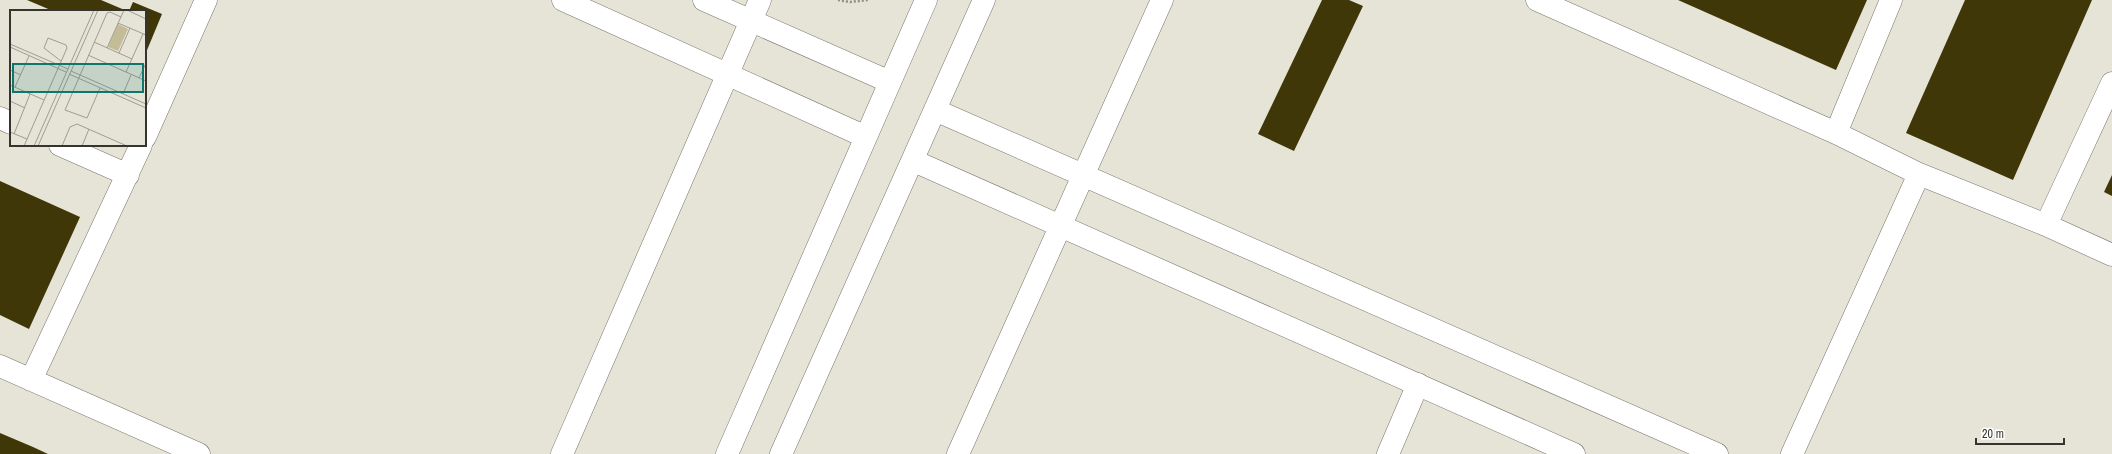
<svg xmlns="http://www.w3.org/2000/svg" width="2112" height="454" viewBox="0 0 2112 454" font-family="'Archivo Narrow',sans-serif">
<rect width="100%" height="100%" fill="#e6e3d7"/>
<path fill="#403708" d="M27,0H101L127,11H53Z
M1322,0H1349L1363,6L1294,151L1258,134Z
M1678,0H1867L1836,70Z
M1965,0H2092L2013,180L1906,133Z
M133,2L162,14L145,55V11H129Z
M2112,175V196L2104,192Z
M0,181L80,217L29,329L0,315Z
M0,433L33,447L48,454H0Z"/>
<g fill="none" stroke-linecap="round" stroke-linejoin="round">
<g stroke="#78776c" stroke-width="23">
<path id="street" d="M1537,0L1836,133L1919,174L2046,225L2112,255
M0,118L11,123
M1836,133L1891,0
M145,137L206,0
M60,145L128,175
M2046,225L2112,83
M0,366L199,454
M31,380L141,145
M562,454L760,0
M958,454L1162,0
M1388,454L1418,384
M1792,454L1919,174"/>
</g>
<g stroke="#78776c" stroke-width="23">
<path id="secondary" d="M563,0L866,137
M704,0L890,82
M935,110L1717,454
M914,161L1574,454
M727,454L926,0
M781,454L984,0"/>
</g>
<path stroke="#918f87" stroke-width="2.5" stroke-dasharray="2 2" stroke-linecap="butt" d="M838,0L850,2L868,0"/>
<use href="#street" stroke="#fff" stroke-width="22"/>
<use href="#secondary" stroke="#fff" stroke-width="22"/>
</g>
<g transform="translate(10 10)">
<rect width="136" height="136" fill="#e6e3d7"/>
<path d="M108,14L118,19L108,41L98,37Z" fill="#c3bc96"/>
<path fill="none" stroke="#9f9d94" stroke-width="1" d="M117,0L136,9M108,13L136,25M84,32L122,49M0,34L58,59M0,37L56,62M97,38L114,0M109,43L120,18M78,45L136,71M0,60L11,65M61,61L136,94M116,62L133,24M59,64L136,98M129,68L136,53M0,75L34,90M5,77L19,46M90,78L77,108L55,100L97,3L100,2L111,7M113,84L121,65M0,91L15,98M0,122L17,129M4,124L20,84M14,136L57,38L56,35L38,28L34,38L51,51M24,136L84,0M28,136L88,0M52,136L60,117L67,114L117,136M72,136L79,119"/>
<path fill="#0f766e" fill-opacity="0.15" stroke="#0f766e" stroke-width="2" d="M3,54H133V82H3Z"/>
<rect width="136" height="136" fill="none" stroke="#35342f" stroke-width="2"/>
</g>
<path d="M1976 438v6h88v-6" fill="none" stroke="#35342f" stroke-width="2"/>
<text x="1982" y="438" font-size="12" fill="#35342f" stroke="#ffffff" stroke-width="3" paint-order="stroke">20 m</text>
</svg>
